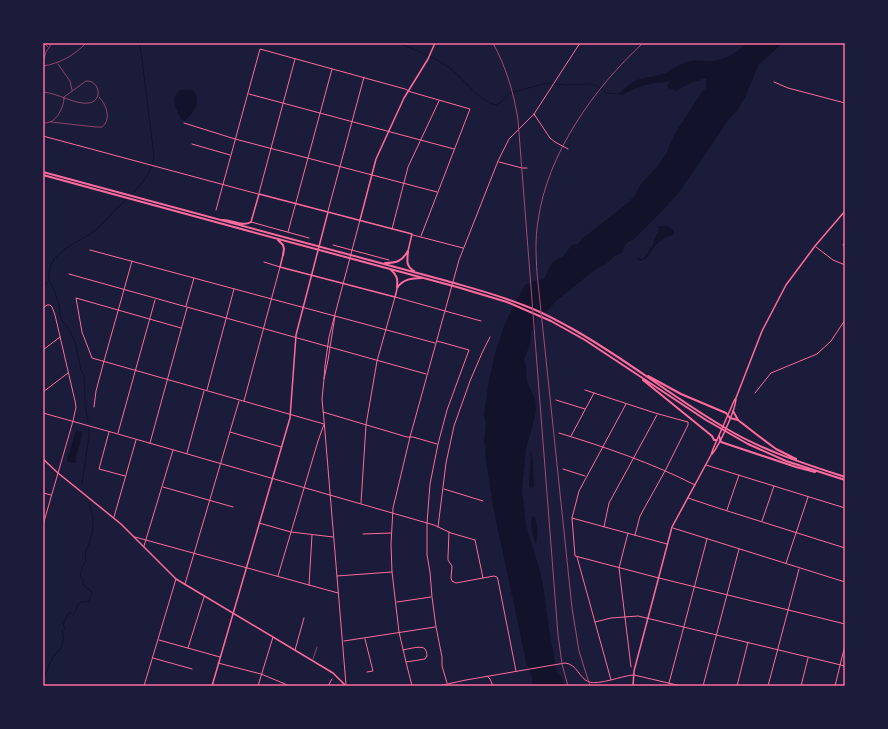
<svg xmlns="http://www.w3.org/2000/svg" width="888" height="729" viewBox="0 0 888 729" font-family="'Fira Sans Condensed',sans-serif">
<rect width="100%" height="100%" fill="#1b1b3a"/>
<path fill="#12122b" d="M745,43H783L759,64L746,95L737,111L729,119L680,191L661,212L633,240C626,242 624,246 622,253L616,255L606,264L596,269L556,301L546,312C535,309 535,322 535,330L533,329L531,332L530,344L524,360L526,365L527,382L535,399L536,411L531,432L528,441L526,449L522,490L526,525L531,542L540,571L543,585L549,629L556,669L557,673L561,676L565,686H533C532,683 532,681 532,678C532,675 529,670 529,667C526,665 525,659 525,656L493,506L485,453L486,448L484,442L486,424L484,415L489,380L496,350L504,326L513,307L525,285L535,281L544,279L552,263C556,261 559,257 564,256L567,251L572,245L578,244L583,238L624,206L634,197L641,184L657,167L666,154L674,135L702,92L706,88V78C694,82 687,83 677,91L667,87L668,84L671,80C665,83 662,82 656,83C643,85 633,88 623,95L618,94C623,90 629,84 635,81C644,77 655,77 665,73C672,70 679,64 687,62C695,59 703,62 711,61C721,61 741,52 745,43Z
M180,90C184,90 189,89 193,91C198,94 198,103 195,108C193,113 188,117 185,121L181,119L175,106L174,98Z
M658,226H668L674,231V234L673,235C664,236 657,243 652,250C650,254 647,258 643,260C640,261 639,260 637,259V258L638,257L640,259H643L648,254L649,249L653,245L654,240L658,233L659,229Z
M76,431C80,430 82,432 82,435L76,457V462L75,463L67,461V460Z
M531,452L532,453L534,485V487L531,488L529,486Z
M532,516H534C538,523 538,536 536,544C533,536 529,525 532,516Z"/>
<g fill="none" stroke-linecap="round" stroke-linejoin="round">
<path stroke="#12122b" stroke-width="1" d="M398,43C416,50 435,57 451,69C465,80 479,101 496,105L502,101L510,93L547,83L567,85L589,84L595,85L607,93L618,94
M132,194C142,184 153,171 154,156L140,43
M49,281L54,290L59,304L61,319L63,322L69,329L75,342L81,370L84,375L85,396V404L88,422
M43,287L49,281C49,276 49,270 51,265C58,248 84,240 97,229C107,219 117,208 128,198
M82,484L89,436V428
M43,682C46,673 49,665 53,657C55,654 58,652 60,650C63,644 65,637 62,631L65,628L63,625L68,614L70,612L73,615C77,611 77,605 80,602C89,603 92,600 91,591L83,585V579L80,575L83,565L86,561C83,552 89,546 91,537C95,526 93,514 89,502"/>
<path stroke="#ff6b9d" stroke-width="0.5" d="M44,43L48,47
M43,62L46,52L52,43
M58,64L70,81L72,90
M43,66C59,64 75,55 86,43
M43,92C58,93 75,105 89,103C103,101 100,80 86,81L64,97
M51,122L96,127H102C112,119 106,104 99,97
M43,123C45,123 48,123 50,122C58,119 64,106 64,98
M313,659L317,647"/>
<path stroke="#ff6b9d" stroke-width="1" d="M774,82L788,88L845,103
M249,94L454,149
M534,114L550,138L555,142L568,149
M184,123L235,139L437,192
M192,144L230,155
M499,162L522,168H527
M259,193L295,59
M216,210L260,49L405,89L411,92L470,109L421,236
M328,211L364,77
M251,222L309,238
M392,229L408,167L439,101
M288,232L332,69
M333,245L389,260
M843,245L845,242
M816,247L833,260L845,265
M90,250L435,343
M69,274L426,374
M186,306L194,278
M43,308L47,305H50L52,307L55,315L75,401L76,407L73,421L43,525
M335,316L328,360L324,379L325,365L329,337L360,220
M181,328L76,298L82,332L92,358L324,424L318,441L278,576
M437,341L469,350L447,410L438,444L430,484L427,523V555L430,572L432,597L436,627L442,657V666L447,683
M43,350L60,337
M324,379L322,399L324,420L346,685
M207,390L234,289
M585,390L655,413L688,422V425L665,471L640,516L635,535
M43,392L68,373
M755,393L771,373L817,354L831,341L845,320
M556,400L585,409
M244,401L280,267L264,262
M626,404L579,491L572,518L575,556L655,577L845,624
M94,407L96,391L104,361L132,261
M323,412L407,437H413L437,444
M43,413L118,434L434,525L451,533L475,540L483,578
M109,432L99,469L125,476
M230,432L281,447
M118,433L155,300
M559,433C605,447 652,463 695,485
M571,436L594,393
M150,443L187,308
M187,453L204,391
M706,465L845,508
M563,469L585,476
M163,487L233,507
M444,489L483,501
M43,493L51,495
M688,498L718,508L845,548
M361,503L366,425L377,361L395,297L481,321
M727,510L739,475
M114,517L136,440
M572,518L667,544
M762,521L774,486
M259,523L291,532L333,537
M438,527L446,463L454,426L470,381L482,353L490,337
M604,527L609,503L657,415
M673,528L845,582
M449,532L448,557V560L452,566L451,578L452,581L456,583L494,576L497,577L498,580L516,671
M628,533L619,568L631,667
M363,534L391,533
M135,537L338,593
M144,546L173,450
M577,557L611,680
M786,563L808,497
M337,576L392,572
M185,584L239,401
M309,585L312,535
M397,602L431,597
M595,622L611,618L638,616L845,666
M365,639L373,671L367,672
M159,640L220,657
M344,641L435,627
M188,648L204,597
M295,650L304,618
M403,650C408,649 422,645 425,649C426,650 427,654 427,656L425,659L406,662
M153,658L192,669
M218,663L261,674L290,686
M634,675L681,686
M487,676L490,679L493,686
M669,683L707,539
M43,685L47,686
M144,686L176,579
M258,686L273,637
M328,686L332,679
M703,686L739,549
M737,686L748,642
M768,686L799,569
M801,686L808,658
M835,686L845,645"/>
<path stroke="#ff6b9d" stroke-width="1" d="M43,136L258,194
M413,235L463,248
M412,686L406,662L399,632L392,572L391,544L393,508L410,437L459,260L498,161L509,139L534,114L580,43
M438,686L466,680L565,663C577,664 579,678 589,682C600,685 621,676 633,675"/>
<path stroke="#ff6b9d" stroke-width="1.5" d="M360,220L376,159L404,98L428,59L435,43
M251,222L259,194L412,234L408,251
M283,255L280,267L395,297L397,289
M212,686L290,418L296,335L328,212"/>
<path stroke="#ff6b9d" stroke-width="1.5" d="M712,454C719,446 736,409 736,398L762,331L786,285L815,246L845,211
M43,459L58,473L121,524L176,579L333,673L346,686
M633,686L634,671L672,527L711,455L713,449L734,401L736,398"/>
<path stroke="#ff6b9d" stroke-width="2" d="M43,172L447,281C475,289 502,296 528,307C542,312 556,320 569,327C624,357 673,398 727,429C764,451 805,464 845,477
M43,175L245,230L457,287L507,302L551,321L585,340L706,420L748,444L786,461L845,480
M223,220C233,220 242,227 251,222
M278,240L283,245L284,249L283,255
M408,252C407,261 406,266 414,271
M385,263C397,263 402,261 408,251
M391,270C397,275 398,279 397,287
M397,288C403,279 412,278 422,278
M648,376L681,394L726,413L730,418L738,420
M643,380L712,436L714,440H717
M733,411L738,420L756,434L776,449L796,459
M719,436L721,442L796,467L815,472"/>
<path stroke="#a44b75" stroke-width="1" d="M493,43C506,67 514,93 518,120L558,635L562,664L568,686
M590,686L579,651L572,608L537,273C536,256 535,239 538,221C547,154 594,88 643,43"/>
</g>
<rect width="888" height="729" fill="none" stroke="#1b1b3a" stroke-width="88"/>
<rect x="44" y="44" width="800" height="641" fill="none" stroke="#ff6b9d" stroke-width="1.5"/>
</svg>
